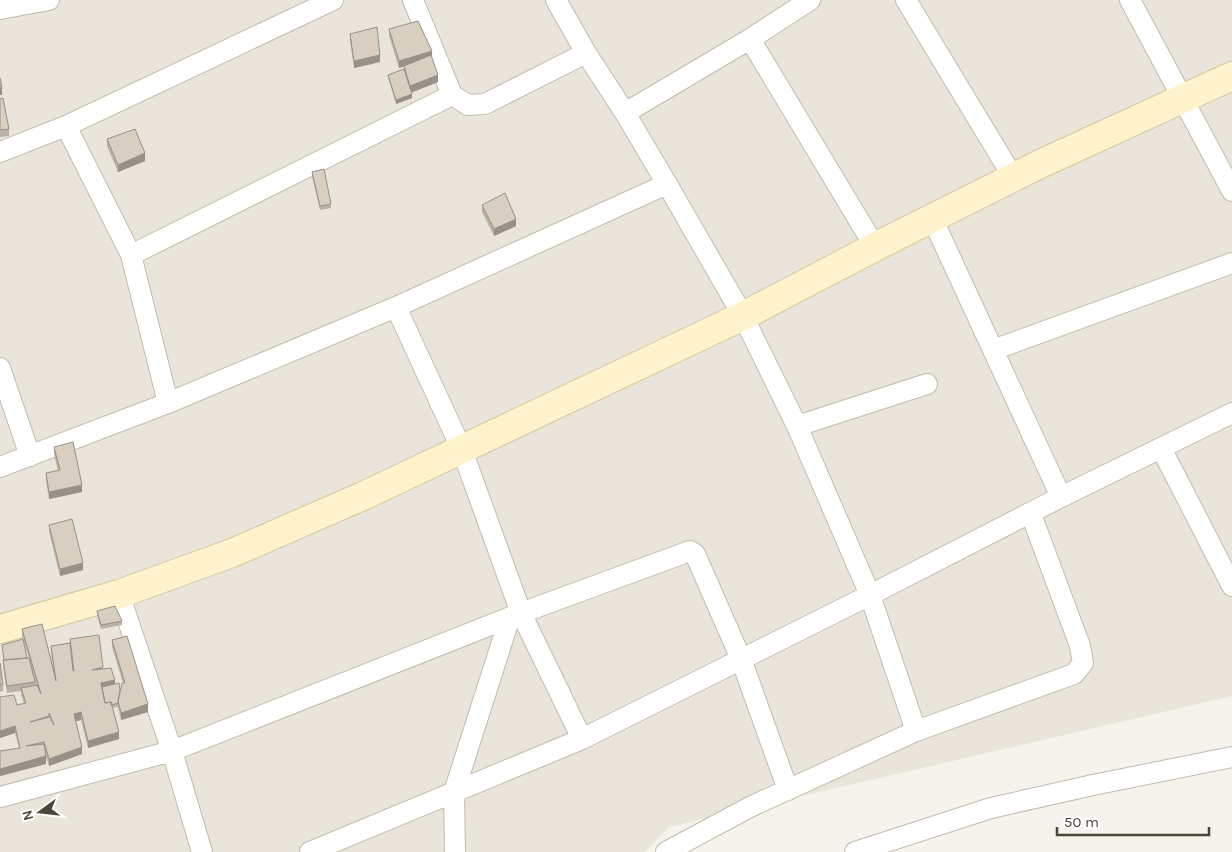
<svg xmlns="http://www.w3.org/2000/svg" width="1232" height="852" viewBox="0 0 1232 852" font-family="Karla,sans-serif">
<rect width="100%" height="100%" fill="#f6f3ec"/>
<path fill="#eae5da" d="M0,0H1232V696L669,827L645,852H0Z"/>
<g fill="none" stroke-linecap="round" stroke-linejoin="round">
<g stroke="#c2bbae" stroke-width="22">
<path id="minor" d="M556,0L586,53L625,113L667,184L743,316L797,426L870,595L916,731
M906,0L1013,177
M1130,0L1232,191
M0,9L49,0
M750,39L875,247
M452,95L468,105L485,104L586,53
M625,113L750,39L810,0
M66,126L131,255L168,403
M0,152L66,126L333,0
M932,218L1061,497
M131,255L452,95L413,0
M993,350L1232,263
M0,368L30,456
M797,426L927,384
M1161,448L1232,586
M0,467L168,403L396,307L667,184
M119,594L172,751L202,852
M582,739L521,613L690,551L695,554L741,659L788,790
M0,797L172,751L521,613L462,450L396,307
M310,852L582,739L870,595L1061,497L1232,413
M455,852L454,792L510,617
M666,852L750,807L916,731L1074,674L1083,663L1080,646L1031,514
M855,852L991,808L1093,785L1232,757"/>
</g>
<g stroke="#d6c79b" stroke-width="30">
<path id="secondary" d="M0,629L119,594L232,553L363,496L743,316L875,247L1038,165L1232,76"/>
</g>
<use href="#minor" stroke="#fff" stroke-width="20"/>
<use href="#secondary" stroke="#fff3cd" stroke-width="28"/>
</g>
<path fill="#bab2a6" d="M389,29L432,58L438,82L411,93L412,98L396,104L388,78V75L404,69V66L399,68L389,36Z
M350,34L380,62L354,68L350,41Z
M0,99L9,129V136L0,137Z
M107,139L145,161L118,172L107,146Z
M312,172L331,204V208L320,210L312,176Z
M482,205L516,226L494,236L482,212Z
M54,447L82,492L49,499L46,481V473L58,471L54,454Z
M49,525L83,570L60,576L49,532Z
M97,611L122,621V625L101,629L97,615Z
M22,629L53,668L51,654V646H70V639L103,668L120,691L123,683L112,647V640L148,712L121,720L118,707L112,708L119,739L88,748L81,720L75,721L82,754L49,766L45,754L46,764L0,776V751L19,748L15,733L0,738L17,705L24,704L21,695V691L7,693L3,667V660H4L2,645L27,658H29L22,636Z
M0,663L3,684V691L0,692Z"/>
<path fill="#979187" d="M432,51V58L399,68V61Z
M380,55V62L354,68V61Z
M438,75V82L410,93V86Z
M2,87V95H0V88Z
M412,94V98L396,104V100Z
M145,153V161L118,172V165Z
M516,219V226L494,236V229Z
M82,485V492L49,499V492Z
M83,563V570L60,576V569Z
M115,680V687L102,690L101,683Z
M148,704V712L121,720V713Z
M81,712V720L74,722V714Z
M15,726V733L0,738V731Z
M119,732V739L88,748V741Z
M82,747V754L49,766V759Z
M46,756V764L0,776V769Z"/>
<path fill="#d8cfc1" stroke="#979187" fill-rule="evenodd" d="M418,21L432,51L399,61L389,29Z
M377,27L380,55L354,61L350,34Z
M431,55L438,75L410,86L404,66Z
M404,69L412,94L396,100L388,75Z
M0,78L2,87L0,88Z
M3,98L9,129L0,130V99Z
M135,129L145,153L118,165L107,139Z
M324,169L331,204L320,206L312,172Z
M505,193L516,219L494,229L482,205Z
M73,442L82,485L49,492L46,473L60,470L54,447Z
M72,519L83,563L60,569L49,525Z
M115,606L122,621L101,625L97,611Z
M42,624L56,681L51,646L70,643L73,671H74L70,639L99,635L103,667L92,670L111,668L115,680L101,683L105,703L111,702L119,732L88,741L81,712L74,714L82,747L49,759L44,742L26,746L44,744L46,756L0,769V751L20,748L15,726L0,731V697L14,695L17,705L26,703L21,688L37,685L41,694L22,629ZM49,713L54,725L50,717L30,722L49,716Z
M127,636L148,704L121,713L118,701L122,683H125L112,640Z
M23,639L27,658L4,660L2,645Z
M29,658L35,682L7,686L3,660Z
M0,663L3,684L0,685Z
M119,683L120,690L118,703L111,705V702L105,703L102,687Z"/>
<g transform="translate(40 812) rotate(255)" stroke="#ffffff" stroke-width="4" paint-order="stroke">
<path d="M0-4L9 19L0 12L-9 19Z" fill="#4b4439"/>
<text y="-8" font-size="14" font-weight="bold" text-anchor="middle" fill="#4b4439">N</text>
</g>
<path d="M1057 827v8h152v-8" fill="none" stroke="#4b4439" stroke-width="2.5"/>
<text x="1064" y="827" font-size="15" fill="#4b4439" stroke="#ffffff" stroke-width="4" paint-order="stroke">50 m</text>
</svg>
